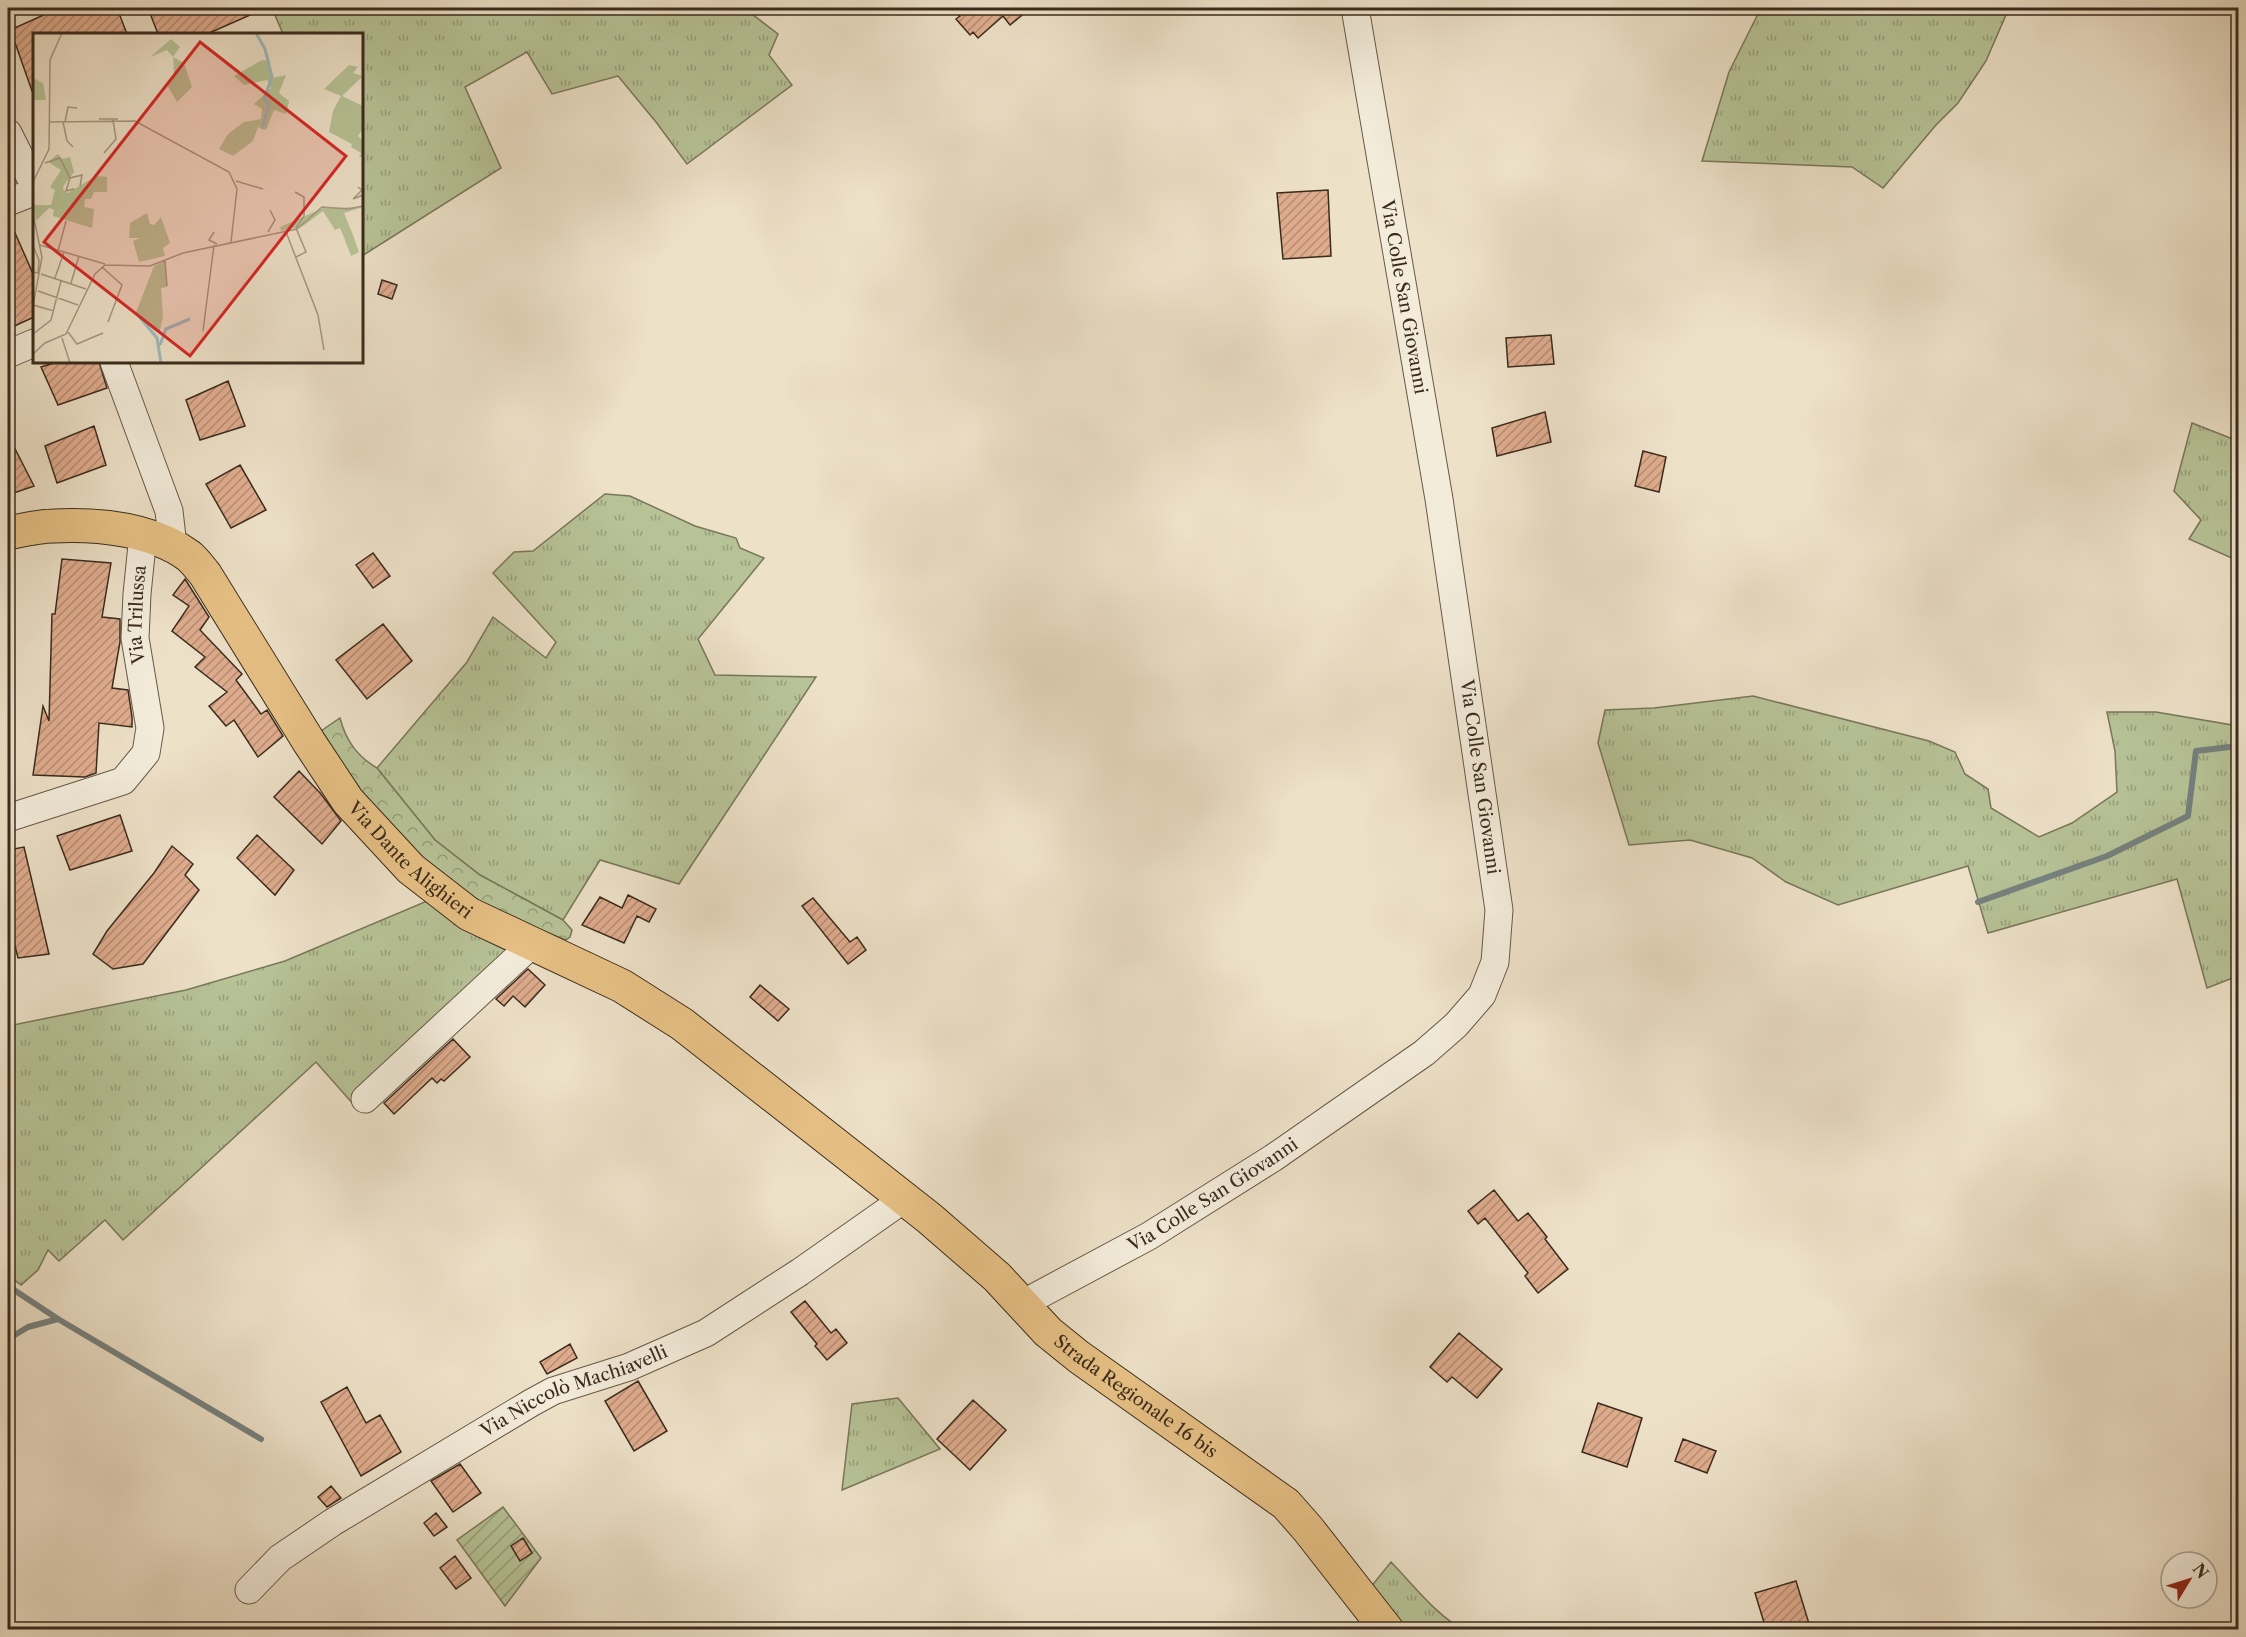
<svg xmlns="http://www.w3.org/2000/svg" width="2246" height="1637" viewBox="0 0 2246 1637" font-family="'Libre Caslon Text',serif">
<defs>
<pattern id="grass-tufts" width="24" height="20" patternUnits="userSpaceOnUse" patternTransform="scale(1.5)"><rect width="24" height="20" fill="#b7c397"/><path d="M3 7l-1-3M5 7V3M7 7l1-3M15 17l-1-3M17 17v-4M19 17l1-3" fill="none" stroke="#969f7b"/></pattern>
<pattern id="forest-crowns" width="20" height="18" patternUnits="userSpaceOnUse" patternTransform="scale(1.5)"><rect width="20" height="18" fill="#b7c397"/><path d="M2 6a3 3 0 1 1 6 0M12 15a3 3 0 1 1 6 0" fill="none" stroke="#969f7b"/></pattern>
<pattern id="garden-furrows" width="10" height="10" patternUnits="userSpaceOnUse" patternTransform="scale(1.5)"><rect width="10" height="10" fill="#b7c397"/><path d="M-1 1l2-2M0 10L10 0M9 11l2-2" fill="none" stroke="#969f7b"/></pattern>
<pattern id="building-hatch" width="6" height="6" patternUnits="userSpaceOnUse" patternTransform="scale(1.5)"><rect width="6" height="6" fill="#dfac8e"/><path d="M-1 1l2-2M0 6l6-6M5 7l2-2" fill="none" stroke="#b68c73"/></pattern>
</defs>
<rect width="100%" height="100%" fill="#ede1c8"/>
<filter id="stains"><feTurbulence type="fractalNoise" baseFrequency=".00333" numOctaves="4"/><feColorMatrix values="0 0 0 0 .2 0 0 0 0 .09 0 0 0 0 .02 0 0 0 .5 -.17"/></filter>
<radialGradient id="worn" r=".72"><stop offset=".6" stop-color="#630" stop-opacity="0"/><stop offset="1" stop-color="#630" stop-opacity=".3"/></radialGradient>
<path fill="url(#grass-tufts)" stroke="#79775a" stroke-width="1.5" d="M272,8H744L778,34L769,55L792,85L687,164L656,122L618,76L552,94L527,52L465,87L501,168L362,256V34H283Z
M1761,8H2009L1986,61L1958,103L1936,125L1883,188L1852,167L1702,161L1729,72Z
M2192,423L2238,441V566L2234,559L2189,539L2201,520L2174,491Z
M605,494L630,496L695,526L736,538L740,548L764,558L698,639L715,675L816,677L679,884L600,860L563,920L480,875L435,840L377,768L467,662L493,617L546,658L556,642L493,573L514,552L533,551Z
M1753,696L1929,741L1955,752L1965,774L1988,789L1991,808L2039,837L2072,823L2117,792L2115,751L2107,712H2156L2238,726V976L2207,988L2177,879L1988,933L1968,866L1838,905L1786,882L1752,858L1690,840L1629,845L1598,743L1605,710L1654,708Z
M434,898L516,942L353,1104L316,1062L123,1240L105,1220L59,1261L48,1250L38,1270L21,1285L8,1275V1026L186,990L285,961Z
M898,1398L940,1449L842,1490L852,1404Z
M1391,1562C1409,1580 1441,1621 1464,1629H1374L1370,1588Z"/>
<path fill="url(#forest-crowns)" stroke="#79775a" stroke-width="1.5" d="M340,718C346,741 357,756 377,768L435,840L480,875L563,920L572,930L570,937L566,940L538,929L481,902L438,874L349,783L321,731Z"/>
<path fill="url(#garden-furrows)" stroke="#79775a" stroke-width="1.5" d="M503,1507L541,1558L505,1606L457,1540Z"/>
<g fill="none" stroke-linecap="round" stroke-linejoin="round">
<path stroke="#76817f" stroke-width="6" d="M1978,902L2107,856L2188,816L2196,751L2238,746
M8,1286L58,1319
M8,1339L28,1327L58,1319L261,1439"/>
</g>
<path fill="url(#building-hatch)" stroke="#3b2b1d" stroke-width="1.5" d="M59,8H117L127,34H34V90L32,91L12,34H8V31Z
M148,8H266L207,34H158Z
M952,8H1031L1010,25L1003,16L978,38L973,32L970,35L956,19L960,16Z
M1328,190L1331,256L1283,259L1277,193Z
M8,217L34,276V317L8,329Z
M382,280L397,285L392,299L378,294Z
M1551,335L1554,364L1508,367L1506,338Z
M57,362H99L107,388L58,405L41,367Z
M228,381L245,426L200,440L186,400Z
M1545,412L1551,442L1497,456L1492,428Z
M94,426L106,465L57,483L45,446Z
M8,435L34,486L8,495Z
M1643,451L1666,457L1659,492L1635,486Z
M240,465L266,510L231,528L206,484Z
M373,553L390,576L373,588L356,565Z
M62,559L111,563L102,617L120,619V642L112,688L128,690L132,717V727L99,723L96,773L85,777L33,775L43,706L49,721L52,614H55Z
M185,579L209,617L200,630L242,674L236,680L261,714L267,710L283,736L258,757L234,720L226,726L209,706L227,692L195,667L205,657L172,631L189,606L173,595Z
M383,624L412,661L367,699L336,660Z
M299,771L321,794L341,821L322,844L274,797Z
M120,815L132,851L70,870L57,836Z
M257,835L294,870L275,895L237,858Z
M172,846L193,864L185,875L199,890L143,964L113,969L93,954L107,931L154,873Z
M24,847L49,954L18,958L8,918V850Z
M628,895L656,909L649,922L637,916L624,943L582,925L600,897L622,908Z
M813,898L850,942L857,937L866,950L848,964L802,906Z
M528,969L545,985L525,1007L513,996L504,1006L496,999Z
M760,985L789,1009L778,1021L750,997Z
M453,1039L470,1057L444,1081L441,1079L437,1083L432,1078L394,1114L384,1103Z
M1494,1190L1518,1221L1528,1213L1547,1237L1545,1239L1568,1269L1538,1293L1525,1276L1528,1273L1485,1218L1478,1224L1468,1211Z
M805,1301L831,1333L836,1329L847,1343L827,1360L815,1346L817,1344L791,1312Z
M1459,1333L1502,1369L1477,1398L1452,1377L1447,1382L1430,1367Z
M570,1344L577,1358L547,1374L540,1362Z
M638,1381L667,1431L634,1451L605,1401Z
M347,1387L366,1423L380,1415L401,1452L361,1476L321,1402Z
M973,1400L1006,1430L970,1470L937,1439Z
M1598,1403L1642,1418L1627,1467L1582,1452Z
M1683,1439L1716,1451L1707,1473L1675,1461Z
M460,1464L481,1493L453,1512L431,1481Z
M331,1486L341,1498L327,1507L318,1497Z
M436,1513L447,1527L434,1536L424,1523Z
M523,1538L532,1553L520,1561L511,1546Z
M455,1556L471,1578L456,1589L440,1568Z
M1796,1581L1810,1627L1802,1629H1766L1755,1593Z"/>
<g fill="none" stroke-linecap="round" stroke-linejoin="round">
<g stroke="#685848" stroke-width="29">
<g id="minor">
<path d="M8,133L34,185"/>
<path d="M8,202L34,192"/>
<path d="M8,354L34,343"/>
<path d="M114,362L169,511L173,546"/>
<path id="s1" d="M8,818L123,781L146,753L150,728L135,638L137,594L143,535"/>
<path d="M365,1099L532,944"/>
<path id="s2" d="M1022,1304L1149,1236L1273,1158L1424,1053L1456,1025L1482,995L1495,962L1499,910L1439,499L1355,8"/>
<path id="s3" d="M249,1590L280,1558L333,1522L531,1403L553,1391L629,1367L706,1333L800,1272L904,1199"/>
</g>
</g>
<g stroke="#3b2b1d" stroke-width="35">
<g id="major">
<path id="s4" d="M8,533C23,530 39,526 54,526C98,524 152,529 189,556C195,561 200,568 205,574L309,742L348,801L411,869L469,914L622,986L682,1024L929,1218L997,1277L1048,1332L1079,1357L1286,1504L1308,1529L1387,1630"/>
</g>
</g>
<use href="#minor" stroke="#f3ecdb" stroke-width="27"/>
<use href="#major" stroke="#e6c084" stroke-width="33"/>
</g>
<g text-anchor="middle" stroke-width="6" stroke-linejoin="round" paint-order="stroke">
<g font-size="18" fill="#3b2b1d" stroke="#f3ecdb">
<text transform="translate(1404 297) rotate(80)" y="6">Via Colle San Giovanni</text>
<text dy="6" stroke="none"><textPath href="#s1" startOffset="297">Via Trilussa</textPath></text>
<text transform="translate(1480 777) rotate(82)" y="6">Via Colle San Giovanni</text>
<text dy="6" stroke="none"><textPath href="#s4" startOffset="566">Via Dante Alighieri</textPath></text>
<text dy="6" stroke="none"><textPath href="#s2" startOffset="220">Via Colle San Giovanni</textPath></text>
<text dy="6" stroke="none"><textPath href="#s3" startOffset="384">Via Niccolò Machiavelli</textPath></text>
<text dy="6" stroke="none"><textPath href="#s4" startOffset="1474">Strada Regionale 16 bis</textPath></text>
</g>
</g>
<g transform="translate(33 33)">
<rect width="330" height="330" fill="#ede1c8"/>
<path d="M140,24L151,30L159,54L144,69L134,52L141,42ZM229,27L236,28L240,45L253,42L246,60L256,68L254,77L253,81L241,77L233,97L225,94L220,108L200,123L186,116L195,101L211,89L228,86L229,76L221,71L238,55L234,47L211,52L201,43ZM316,32L325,34L320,40L330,43L309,63L330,73V96L325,103L330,108V124H326L328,120L318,114L319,111L296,99L300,78L308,63L291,56ZM0,45L10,50L13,67H0ZM25,121L29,126L37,124L41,139L31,152L30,157L35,160L63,143L74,144V159H61L58,166H52L51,174L61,176L59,195L20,183L21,177L16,175L3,188L0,172H18L22,157L17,154L28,137L15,129ZM330,174L311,180L320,202H310L307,195L302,197L290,178L270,193L248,198L247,194L290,175ZM114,180L117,191L121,192L128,184L137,210L130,215L132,223L106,229L100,208L107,205H96L97,190ZM132,228L134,254L128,255L130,284L127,297L122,298L102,282L121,233Z" fill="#b7c397"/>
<path d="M138,6L147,14L140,24L134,17L117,24ZM310,202H320L326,219L318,223Z" fill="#b7c397"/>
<path fill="none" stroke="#9dbbc0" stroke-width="3" d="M223,0L232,16L239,44L231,66L236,71L229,96M104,281L124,305L128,330M127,312L133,296L157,286"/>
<path fill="none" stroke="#a69884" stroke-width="1.5" d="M66,86H85M17,89L102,88L196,139L204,156L198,209M30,89L34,108L40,114M32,89L35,74L44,75M71,120L83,106L80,87M12,130L27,125L37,145L33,158L41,156M37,145L49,142L47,153M203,148L230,156M0,149L16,116L17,27L29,0M325,154L329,157L320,166L330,162M262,159L271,164V183L263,195L273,219L263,224M0,181L9,224L0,273M181,199L176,207L184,211M235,199L242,187L237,177M253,199L285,282L291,317M7,212L72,231M0,213L6,227L5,240L0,239V226M25,218L33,188M132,227L134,253M69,234L89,252L75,289M8,241L53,256M22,245L31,219M38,250L46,223M5,258L45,272M0,272L21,278M170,298L181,212M35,299L44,311L70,300M0,301L18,287L28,248M29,305L37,330M0,321L12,310L33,301L62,241L72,232L117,233L150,220L264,196L289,174L315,176L330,173"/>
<path fill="#d62828" fill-opacity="0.15" stroke="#d62828" stroke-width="3" d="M167,9L313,123L157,323L11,209Z"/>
<rect width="330" height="330" fill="none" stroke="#3b2b1d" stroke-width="3"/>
</g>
<rect width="2246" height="1637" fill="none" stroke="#ede1c8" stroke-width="30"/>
<rect x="9" y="9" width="2228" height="1619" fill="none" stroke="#3b2b1d" stroke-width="3"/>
<rect x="15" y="15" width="2216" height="1607" fill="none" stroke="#3b2b1d" stroke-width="1.5"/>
<g transform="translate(2189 1580) rotate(52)"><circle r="28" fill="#f3ecdb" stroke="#a99f8f" stroke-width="1.5"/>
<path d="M0-4.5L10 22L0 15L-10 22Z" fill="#8f2418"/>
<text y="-9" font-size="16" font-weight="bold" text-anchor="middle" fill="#3b2b1d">N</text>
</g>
<rect width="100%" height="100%" filter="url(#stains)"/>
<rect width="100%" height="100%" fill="url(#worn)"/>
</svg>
